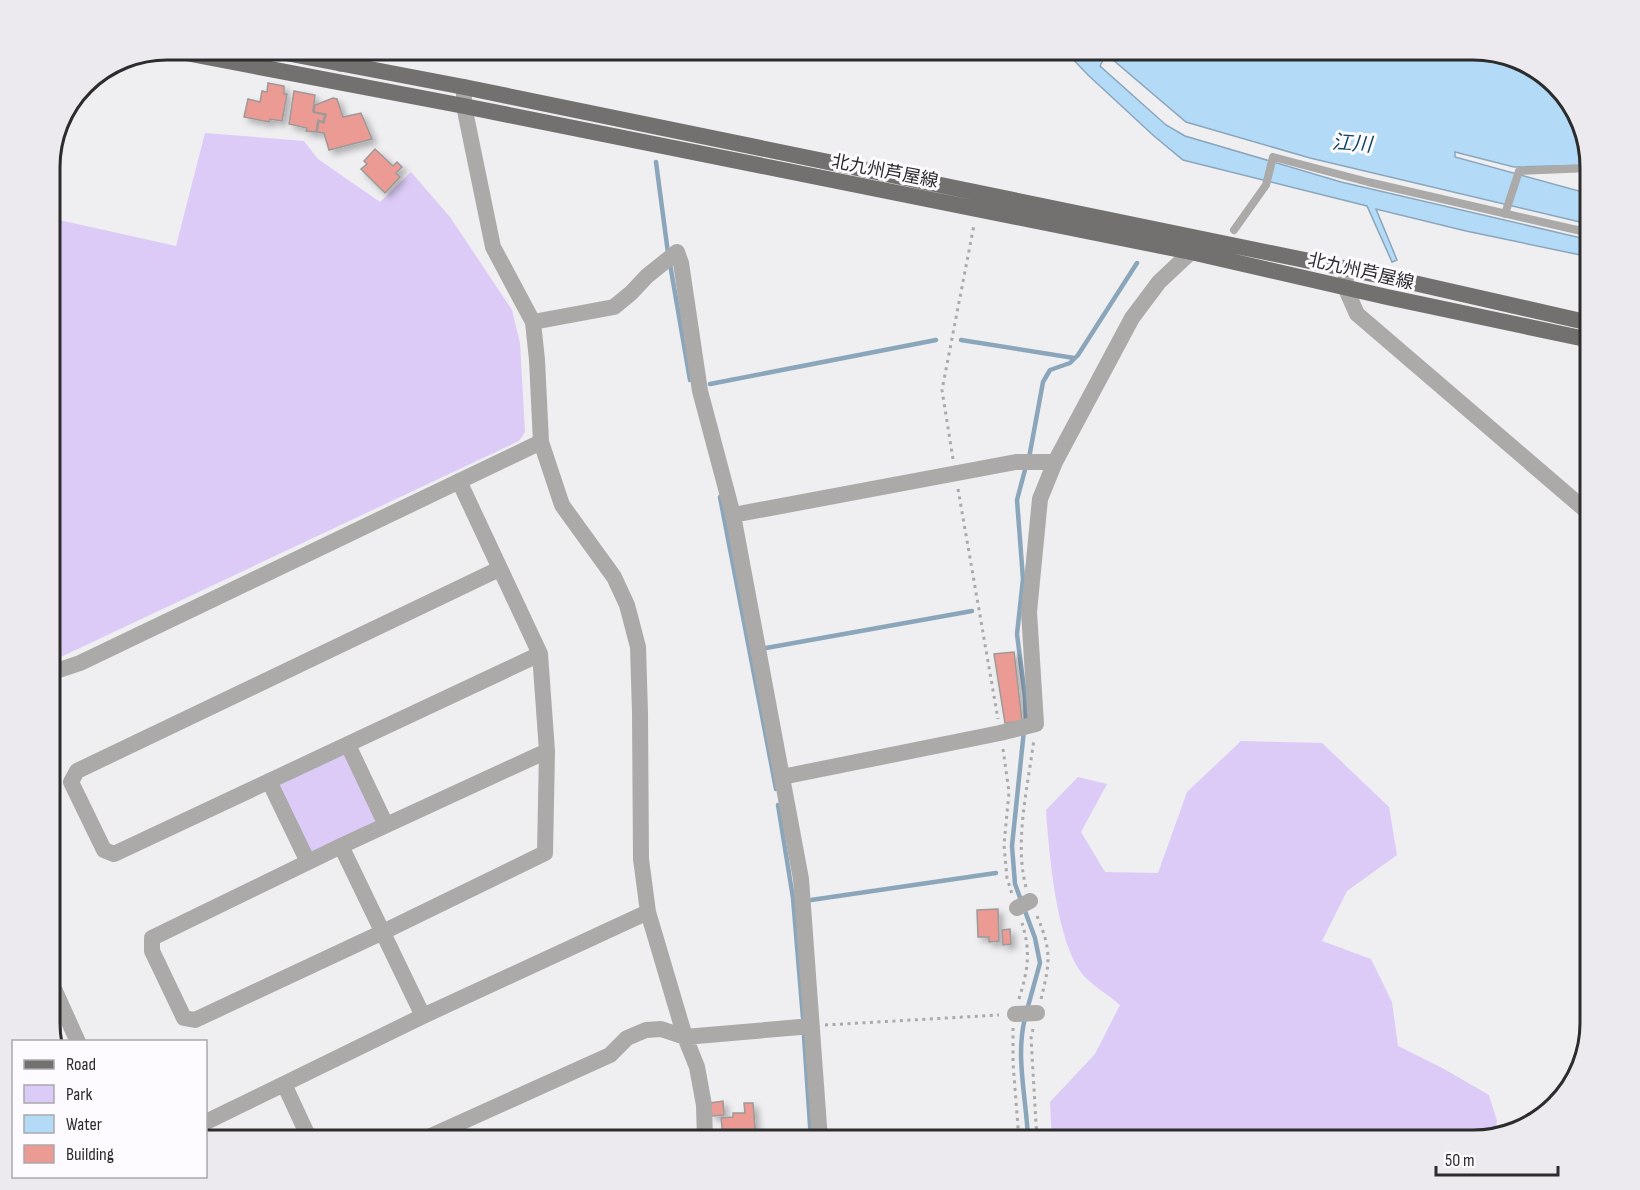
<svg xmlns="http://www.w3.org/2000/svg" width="1640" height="1190" viewBox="0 0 1640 1190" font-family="'Sofia Sans Condensed','Noto Sans JP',sans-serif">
<defs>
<filter id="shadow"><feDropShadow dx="4.5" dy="4.5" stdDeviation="3" flood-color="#0004"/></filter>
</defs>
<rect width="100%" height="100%" fill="#efeef1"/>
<path fill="#dccbf7" d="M205,133L304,141L318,159L380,202L411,172L450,217L512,310L520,343L525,432L519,441L50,662V218L176,246Z
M1241,741L1322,743L1389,807L1397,855L1347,891L1322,941L1371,959L1392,1002L1398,1046L1444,1069L1489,1095L1497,1121L1494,1136L1473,1140H1052L1050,1102L1095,1054L1120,1005C1108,994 1090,985 1081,972C1056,938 1049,852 1046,810L1078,777L1107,784L1081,832L1105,872L1158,873L1187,792Z
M346,752L380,823L310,856L277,786Z"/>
<path fill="#b3dbf8" stroke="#8ba6bb" stroke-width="1.5" d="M1064,50H1473L1544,74L1578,115L1590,165L1514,167L1455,152V157L1590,194V223L1580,222L1310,158L1186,122L1106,54L1100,66L1166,125L1185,136L1341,182L1590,240V257L1466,231L1376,209L1397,260L1392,262L1367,206L1183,160L1154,136L1088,75Z"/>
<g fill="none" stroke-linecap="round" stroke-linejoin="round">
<path stroke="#8ba6bb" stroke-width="4.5" d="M656,162L668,253
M670,264L690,380
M961,340L1074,358
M710,384L936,340
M1029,458L1043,382L1050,370L1070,363L1078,355L1137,263
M720,497L776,789
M766,648L972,611
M1026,722L1025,697L1017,634L1023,579L1017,500L1026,466
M1024,730L1012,846L1015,884L1035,938L1040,963L1027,1010
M778,805L793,898L803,1018
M811,900L996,873
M1025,1018C1015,1057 1027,1101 1028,1140
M804,1036L811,1140"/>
</g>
<path fill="#eb9b93" stroke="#9d9999" stroke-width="1.5" filter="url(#shadow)" d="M268,83L284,86V94H287L282,121L270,119L269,122L244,117L248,99L260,102L262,91L267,92Z
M294,91L315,95L313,112L325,115L323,122L318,120L316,132L306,131L307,128L289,124Z
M333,98L337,99L343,117L361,113L372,139L329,150L324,133L317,132L319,121L324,123L326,114L314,112L315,105Z
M375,149L393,166L397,162L402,167L396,173L400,177L385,193L361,169L367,164L364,161Z
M1014,652L1022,721L1005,723L994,654Z
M998,909L999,941L989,942V937H978L977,910Z
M1010,929L1011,944L1003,945L1002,930Z
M723,1101L724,1115L712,1116L710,1103Z
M744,1103H753L756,1140H731L730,1136H723L721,1118L733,1117V1113H745Z"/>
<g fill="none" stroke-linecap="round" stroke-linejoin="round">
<path stroke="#aaa9ab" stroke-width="3" stroke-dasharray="3 4.5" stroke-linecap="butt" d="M953,459L942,390L974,225
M958,489L998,719
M1003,749L1009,792L1004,845L1007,878L1012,894
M1026,887C1014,842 1028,786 1034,739
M1037,916C1052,951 1050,963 1041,999
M1019,999C1028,970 1031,952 1022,923
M825,1025L999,1015
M1013,1028V1063L1019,1140
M1033,1029L1031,1038L1037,1140"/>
<path stroke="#abaaa9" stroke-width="8" d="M1505,214L1519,171L1590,168
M1234,230L1266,185L1273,157L1368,182L1590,233"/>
<path stroke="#abaaa9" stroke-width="16" d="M341,64L345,50
M464,87V106L493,247L533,322L537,360L541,442L562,505L614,577L627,605L638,647L640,713L641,859L648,912L685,1037L697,1067L704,1105L705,1140
M1347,269L1345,287L1357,314L1590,514
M533,322L614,307L631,293L647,276L677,252L681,263L700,391L733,515L801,879L820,1140
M459,481L540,654L547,751L545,853L383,932L195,1020L184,1018L152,951V938L341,846L547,751
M733,515L1016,462H1055
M499,569L77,771L71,782L104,850L114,854L540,654
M50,673L80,663L541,442
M348,745L386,825
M782,777L1000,733L1036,724L1029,612L1040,499L1055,462L1132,318L1159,282L1191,252
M269,781L308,862
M341,846L423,1016
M1017,908L1030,901
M50,989L55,991L78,1042
M1015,1014L1037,1013
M284,1084L310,1140
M206,1122L423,1016L648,912
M422,1140L610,1055L627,1038L646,1030L661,1029L685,1037L812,1026"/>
<path stroke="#737070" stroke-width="16" d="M170,50L464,106L1191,252L1387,297L1590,340
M270,50L464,87L1392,278L1590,323"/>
</g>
<g text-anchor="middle" stroke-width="6" stroke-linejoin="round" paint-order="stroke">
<g font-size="18" fill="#2d2c2d" stroke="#fdfbff">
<text transform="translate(885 171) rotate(11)" y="6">北九州芦屋線</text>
<text transform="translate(1361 271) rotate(13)" y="6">北九州芦屋線</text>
</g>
<g font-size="20" font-style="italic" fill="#0d4463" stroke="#fdfbff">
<text transform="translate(1352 143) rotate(4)" y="7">江川</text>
</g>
</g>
<path d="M0 0H1640V1190H0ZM167 60H1473A107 107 0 0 1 1580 167V1023A107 107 0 0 1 1473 1130H167A107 107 0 0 1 60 1023V167A107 107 0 0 1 167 60Z" fill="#eceaee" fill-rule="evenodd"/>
<path fill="none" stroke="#2d2c2d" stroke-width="3" d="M167 60H1473A107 107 0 0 1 1580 167V1023A107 107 0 0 1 1473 1130H167A107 107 0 0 1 60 1023V167A107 107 0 0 1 167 60Z"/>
<rect x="12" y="1040" width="195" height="138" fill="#fdfbff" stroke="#aaa8ab" stroke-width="1.5"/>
<rect x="24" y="1060" width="30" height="9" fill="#737070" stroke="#aaa8ab" stroke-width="1.5"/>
<text x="66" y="1070" font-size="18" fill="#2d2c2d">Road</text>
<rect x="24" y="1085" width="30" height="18" fill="#dccbf7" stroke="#aaa8ab" stroke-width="1.5"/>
<text x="66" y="1100" font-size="18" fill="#2d2c2d">Park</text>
<rect x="24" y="1115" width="30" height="18" fill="#b3dbf8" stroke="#aaa8ab" stroke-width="1.5"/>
<text x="66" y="1130" font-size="18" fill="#2d2c2d">Water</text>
<rect x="24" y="1145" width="30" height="18" fill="#eb9b93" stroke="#aaa8ab" stroke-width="1.5"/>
<text x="66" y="1160" font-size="18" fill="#2d2c2d">Building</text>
<path d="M1436 1166v9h122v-9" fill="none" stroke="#2d2c2d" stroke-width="3"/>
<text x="1445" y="1166" font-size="18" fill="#2d2c2d" stroke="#fdfbff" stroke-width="4.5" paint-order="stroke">50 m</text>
</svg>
